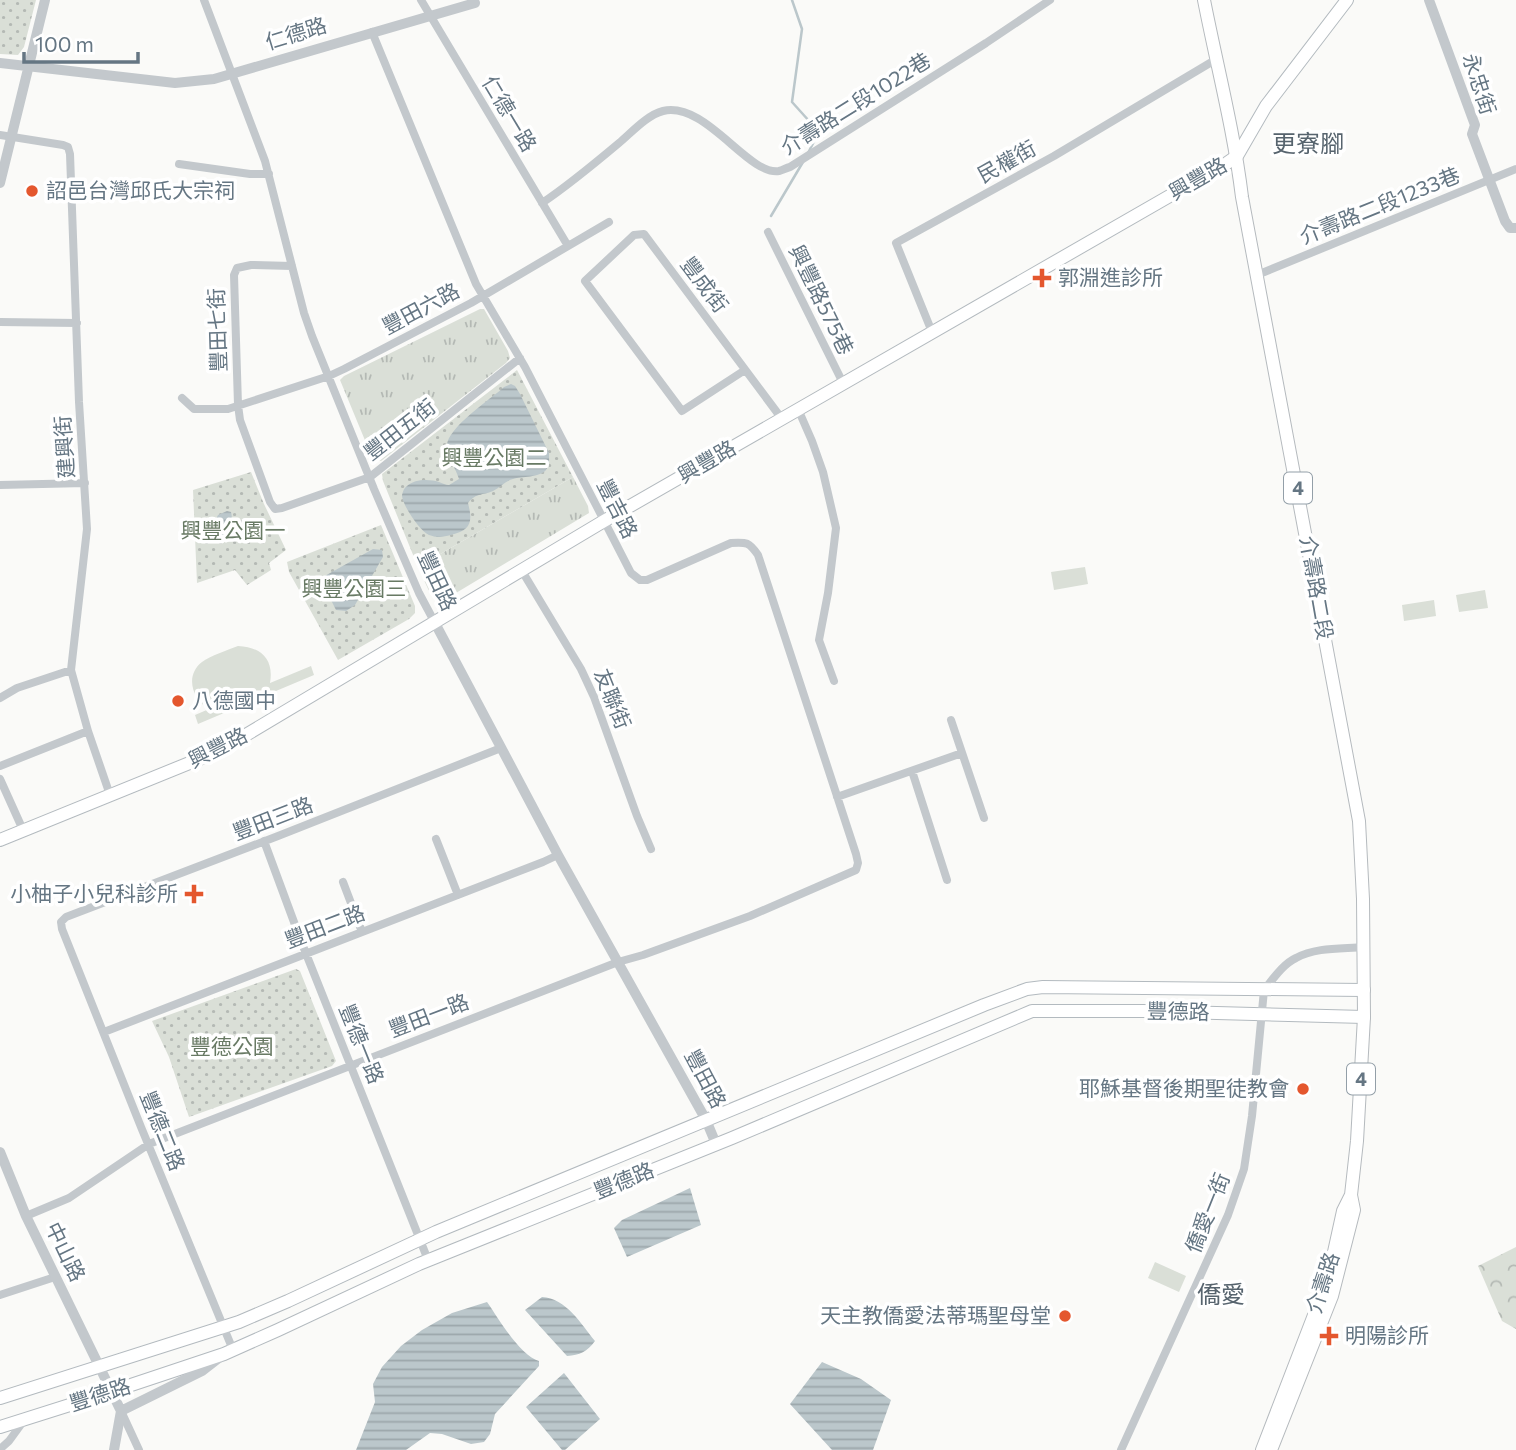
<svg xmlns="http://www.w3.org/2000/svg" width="1516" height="1450" viewBox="0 0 1516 1450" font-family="Commissioner,'Noto Sans TC',sans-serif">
<defs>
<pattern id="grass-tufts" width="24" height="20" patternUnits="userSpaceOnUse" patternTransform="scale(1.75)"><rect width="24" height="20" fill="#dadfd7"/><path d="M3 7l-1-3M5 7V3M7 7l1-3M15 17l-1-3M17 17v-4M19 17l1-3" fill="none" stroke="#b4b9b4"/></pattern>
<pattern id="forest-crowns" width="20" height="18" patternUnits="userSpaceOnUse" patternTransform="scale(1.75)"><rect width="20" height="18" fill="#dadfd7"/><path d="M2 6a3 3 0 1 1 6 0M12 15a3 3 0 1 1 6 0" fill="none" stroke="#b4b9b4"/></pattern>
<pattern id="park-dots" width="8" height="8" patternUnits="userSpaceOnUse" patternTransform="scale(1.75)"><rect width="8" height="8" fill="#dadfd7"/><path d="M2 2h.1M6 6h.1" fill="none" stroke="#b4b9b4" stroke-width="1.8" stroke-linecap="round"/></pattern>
<pattern id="water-rules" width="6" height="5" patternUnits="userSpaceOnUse" patternTransform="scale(1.75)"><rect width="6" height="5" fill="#bbc7cb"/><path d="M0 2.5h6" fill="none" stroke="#9ca6aa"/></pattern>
</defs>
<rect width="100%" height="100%" fill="#fafaf8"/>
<path fill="url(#grass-tufts)" d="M480,309H484L508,351L510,358L506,363L381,461L375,460L369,450L340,380L344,376Z
M573,477L588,506L589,513L446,599L435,598L429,591L418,567Z"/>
<path fill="url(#forest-crowns)" d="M1516,1247V1329L1502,1321L1478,1266Z"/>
<path fill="url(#park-dots)" d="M0,0H36L24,47L18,55L0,54Z
M517,370L573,477L418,567L383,481L382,474Z
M251,472L264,504L286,550L269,563L271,570L247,585L235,570L197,583L193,490Z
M381,525L415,606V613L409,619L338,660L289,572L287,562Z
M296,969L300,971L336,1061L332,1066L189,1117L169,1057L152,1021Z"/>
<path fill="#dadfd7" d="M1085,567L1088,584L1054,590L1051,572Z
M1485,590L1488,608L1459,612L1456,595Z
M1434,600L1436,616L1404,621L1402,605Z
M238,646C262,647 274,660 270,683L311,666L314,675L198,724L195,715L209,709C193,700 184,676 202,662C210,656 228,650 238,646Z
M1155,1262L1186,1276L1179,1292L1148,1278Z"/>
<path fill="url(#water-rules)" d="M511,384L515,386L520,394L549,453C549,459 550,465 546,470C539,478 522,476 513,479C505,481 500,488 493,491C482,496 477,492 468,503C473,522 471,530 451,535C443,537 437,538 429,535C420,531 402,505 402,495C403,491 404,488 407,486C415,479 429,479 439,482C442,483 446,485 449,485C451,484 457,480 459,479C456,469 448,458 447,447C445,429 491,399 504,387Z
M227,511L231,512C234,522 228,532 220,539L216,519L218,515Z
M373,549L382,550L383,557L355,605L346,611L336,610L323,584V577Z
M690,1188L701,1225L627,1257L614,1228L622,1220Z
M542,1297C566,1298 581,1324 595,1341C587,1352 580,1355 567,1356L525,1310Z
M487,1302C499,1319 520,1356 539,1361V1366L495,1414L490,1434L484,1442L471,1444L442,1434L430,1433L406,1450H356L375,1402L373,1384L382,1367L401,1346L422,1330L452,1313Z
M822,1362L861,1379L891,1400L873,1450H832L790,1404Z
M564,1373L600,1419L565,1450H562L526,1407Z"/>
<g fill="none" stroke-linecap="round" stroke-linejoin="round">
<path stroke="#bbc7cb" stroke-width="2.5" d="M792,0L802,29L792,102L819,132L808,153
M771,216L803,162"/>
<g stroke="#b3babf" stroke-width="14">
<path id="secondary" d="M0,840L219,751L604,521L1227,163L1237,156L1266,106L1347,0
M0,1398L239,1322L288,1301L436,1232L984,1005L1027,989L1043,987L1364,990
M0,1427L95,1397L224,1354L278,1330L419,1264L732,1138L1032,1011H1143L1364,1017"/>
</g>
<g stroke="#b5babe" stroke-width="14">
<path id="primary" d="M1204,0C1217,66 1234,131 1242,197L1359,821L1363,899L1364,1017L1357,1141L1351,1195L1343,1211L1334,1252L1321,1297L1262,1450
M1271,1450L1332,1296L1354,1210L1351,1195"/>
</g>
<path stroke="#c3c8cc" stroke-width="8" d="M204,0L265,161L304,313L312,336L374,489L419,593L435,623
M421,0L568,246
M0,135L63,145L68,147L70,154L79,402L87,529L71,670L88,731L110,795
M179,164L250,174H269
M542,203C569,185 594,164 619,143C631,133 647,115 663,111C706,101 748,176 779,171C783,170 786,168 790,167L986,43L1050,0
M768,232L843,383
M292,266L251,265L237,268L234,275L238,405L240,420L270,502L275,509L282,508L370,477L520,358
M1257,275L1516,169
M0,322L77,323
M932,332L896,243L1054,156L1215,60
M745,370L682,411L585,281L634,235L644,234L782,419
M182,398L194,409H228L329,376L344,369L471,303L609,222
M798,409L812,441L823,472L836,528L828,593L819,640L834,681
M0,485L85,483
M522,571L581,669L594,697L637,816L651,849
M0,698L17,688L71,670
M951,720L984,818
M0,766L88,731
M912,771L947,880
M0,779L23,830
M837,797L962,753
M436,839L458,895
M264,841L301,941L428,1260
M343,882L362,932
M104,1032L543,862L558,855
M26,1216L69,1198L149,1144L618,962L643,955L750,916L856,870L858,863L856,854L758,555C749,542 747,542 731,543L647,580H640L631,573L525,367L476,284L372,32
M0,1295L55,1277
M233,1350L141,1127L62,929L61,922L66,917L278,836L501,748
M121,1411L139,1450
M0,1449L9,1441L25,1419
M1121,1450L1228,1215L1244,1169L1252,1116L1264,990C1273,979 1283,964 1296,958C1316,947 1342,949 1364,947"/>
<path stroke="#c3c8cc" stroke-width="10" d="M1429,0L1475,125L1472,134L1505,221L1510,228H1516
M0,63L175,83L214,79L475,3
M0,183L45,0
M435,623L558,855L706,1120L716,1144
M0,1152L26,1216L121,1411L114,1450
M121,1411L202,1371L220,1357"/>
<use href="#secondary" stroke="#fff" stroke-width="12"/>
<use href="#primary" stroke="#fff" stroke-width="12"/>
</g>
<g fill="#e4572e" stroke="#fff" stroke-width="2.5">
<circle cx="32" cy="191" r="7"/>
<path d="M1038.5 267.5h7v7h7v7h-7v7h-7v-7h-7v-7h7z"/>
<circle cx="178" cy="701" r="7"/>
<path d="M190.5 883.5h7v7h7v7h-7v7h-7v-7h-7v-7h7z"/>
<circle cx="1303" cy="1089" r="7"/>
<circle cx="1065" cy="1316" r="7"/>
<path d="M1325.5 1325.5h7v7h7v7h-7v7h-7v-7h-7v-7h7z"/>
</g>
<g text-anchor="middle" stroke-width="7" stroke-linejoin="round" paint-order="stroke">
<g fill="#fff" stroke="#939fa8" stroke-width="2">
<rect x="1284" y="472.5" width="28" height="31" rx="5"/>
<rect x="1347" y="1063.5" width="28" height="31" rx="5"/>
</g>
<g font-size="19" font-weight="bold" fill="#657683">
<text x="1298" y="495">4</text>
<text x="1361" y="1086">4</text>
</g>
<g font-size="21" fill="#657683" stroke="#fff">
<text transform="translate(296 34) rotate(-17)" y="7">仁德路</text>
<text transform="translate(1479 84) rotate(72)" y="7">永忠街</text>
<text transform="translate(856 104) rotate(-32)" y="7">介壽路二段1022巷</text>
<text transform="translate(509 114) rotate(59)" y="7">仁德一路</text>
<text transform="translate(1007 162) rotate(-29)" y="7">民權街</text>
<text transform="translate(1198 179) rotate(-30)" y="7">興豐路</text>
<text transform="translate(1380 206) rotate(-22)" y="7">介壽路二段1233巷</text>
<text transform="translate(704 285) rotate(53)" y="7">豐成街</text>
<text transform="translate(821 300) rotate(64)" y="7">興豐路575巷</text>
<text transform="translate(421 309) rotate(-28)" y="7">豐田六路</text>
<text transform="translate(218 330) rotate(-92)" y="7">豐田七街</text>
<text transform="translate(400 430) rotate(-38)" y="7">豐田五街</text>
<text transform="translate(65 447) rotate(-94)" y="7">建興街</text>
<text transform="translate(707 462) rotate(-30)" y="7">興豐路</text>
<text transform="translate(617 509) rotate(63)" y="7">豐吉路</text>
<text transform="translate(437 581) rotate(65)" y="7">豐田路</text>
<text transform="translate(1316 588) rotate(80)" y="7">介壽路二段</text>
<text transform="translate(612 699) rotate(68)" y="7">友聯街</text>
<text transform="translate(218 748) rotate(-27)" y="7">興豐路</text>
<text transform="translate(273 819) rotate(-21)" y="7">豐田三路</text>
<text transform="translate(325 927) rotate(-21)" y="7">豐田二路</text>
<text transform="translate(1178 1012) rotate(1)" y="7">豐德路</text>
<text transform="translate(429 1016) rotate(-21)" y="7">豐田一路</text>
<text transform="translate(361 1044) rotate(68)" y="7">豐德一路</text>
<text transform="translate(705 1079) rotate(62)" y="7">豐田路</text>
<text transform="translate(162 1131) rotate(68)" y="7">豐德二路</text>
<text transform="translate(624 1181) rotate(-22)" y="7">豐德路</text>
<text transform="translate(1208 1213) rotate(-68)" y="7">僑愛一街</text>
<text transform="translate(65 1252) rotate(64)" y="7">中山路</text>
<text transform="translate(1323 1283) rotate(-72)" y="7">介壽路</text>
<text transform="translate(100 1395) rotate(-18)" y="7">豐德路</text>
</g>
<g font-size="21" fill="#657683" stroke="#fff" text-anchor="start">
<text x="46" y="198">詔邑台灣邱氏大宗祠</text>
<text x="1058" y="285">郭淵進診所</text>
<text x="192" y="708">八德國中</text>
<text x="178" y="901" text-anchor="end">小柚子小兒科診所</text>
<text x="1289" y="1096" text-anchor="end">耶穌基督後期聖徒教會</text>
<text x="1051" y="1323" text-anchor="end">天主教僑愛法蒂瑪聖母堂</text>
<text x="1345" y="1343">明陽診所</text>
</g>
<g font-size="21" fill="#687a64" stroke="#fff">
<text x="494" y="465">興豐公園二</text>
<text x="233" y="538">興豐公園一</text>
<text x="354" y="596">興豐公園三</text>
<text x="232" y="1054">豐德公園</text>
</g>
<g font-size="24" fill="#57646e" stroke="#fff">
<text x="1308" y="152">更寮腳</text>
<text x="1221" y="1303">僑愛</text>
</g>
</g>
<path d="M24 52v10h114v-10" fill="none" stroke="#657683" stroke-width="3.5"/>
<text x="35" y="52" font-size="21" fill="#657683" stroke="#ffffff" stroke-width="5" paint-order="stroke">100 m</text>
</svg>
